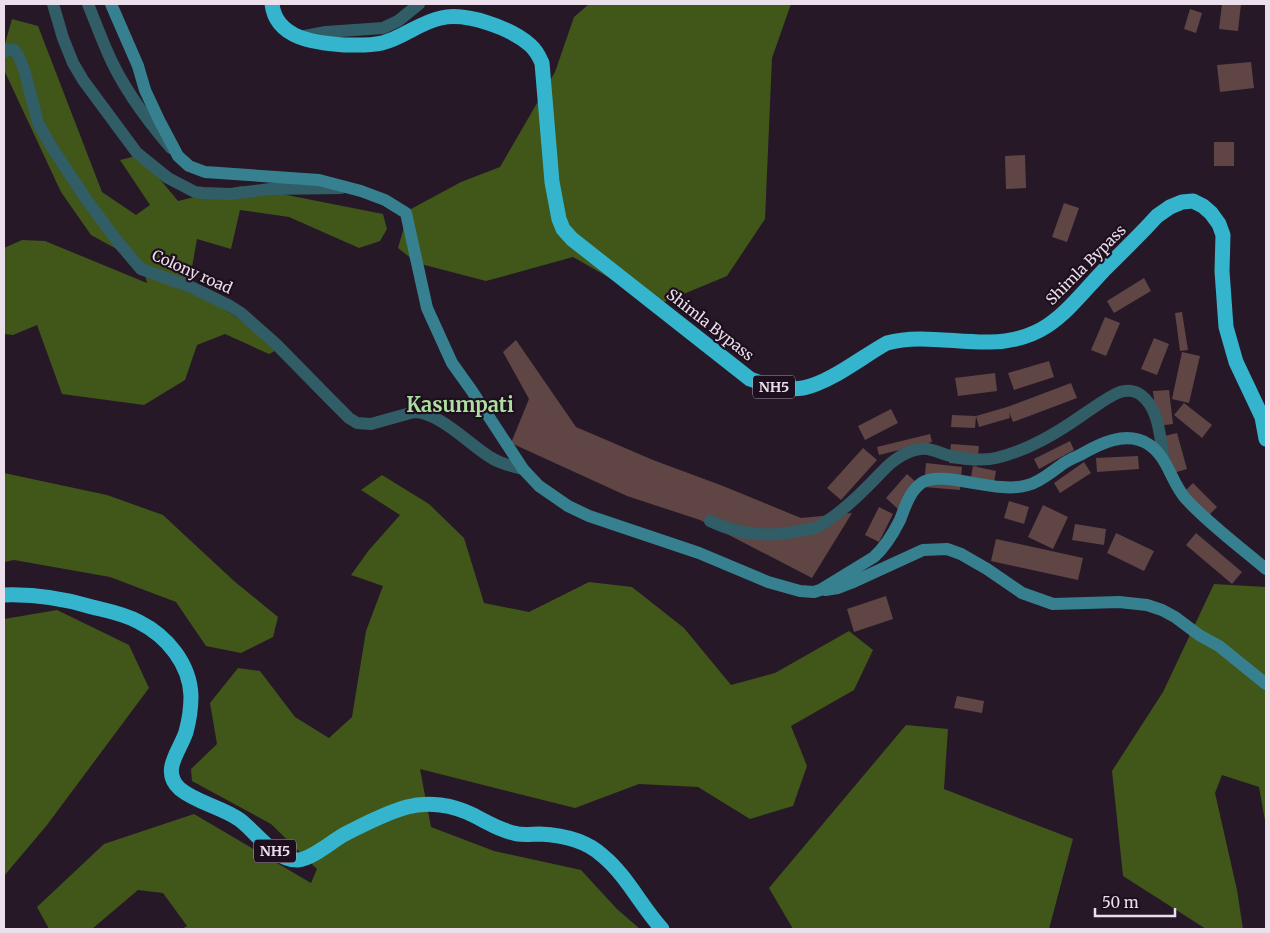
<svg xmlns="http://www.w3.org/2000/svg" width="1270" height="933" viewBox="0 0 1270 933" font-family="Merriweather,serif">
<rect width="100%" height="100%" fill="#261827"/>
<path fill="#415619" d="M589,4H791L772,58L765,219L727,276L657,305L573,257L486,281L417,263L398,248L409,210L461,182L500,167L555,72L574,17Z
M12,19L38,26L102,192L136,215L150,205L120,160L140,155L178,201L241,186L383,214L387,229L380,241L359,248L289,217L240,210L231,249L197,239L189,284C217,309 253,323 279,349L269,354L225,334L197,345L185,380L144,405L62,394L37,325L13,335L4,334V248L22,240L45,241L147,283L142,263L91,235L61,192L4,70V47Z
M4,473L107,495L163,515L234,581L278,617L273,637L241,653L206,646L176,602L110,577L14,560L4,562Z
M382,475L429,504L464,538L484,603L529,612L589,582L632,587L684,628L731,685L775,673L849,631L873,650L854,690L791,726L807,766L793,806L750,819L698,787L639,784L575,808L420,769L431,827L494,851L581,870L617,909L640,929H182L187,926L163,893L138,890L92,929H49L37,907L104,844L194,814L311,883L317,869L271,824L192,781L191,769L217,744L210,703L238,668L260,671L295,717L329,738L352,717L366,631L383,586L351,575L369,550L400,515L361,490Z
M1214,584L1266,587V826L1259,787L1222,775L1215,793L1237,890L1243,929H1206L1123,876L1112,771L1163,692Z
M57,610L129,645L149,688L47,825L4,876V619Z
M906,725L948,729L944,789L1073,839L1049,929H793L769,888Z"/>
<path fill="#5f4544" d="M1222,4H1241L1238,31L1219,29Z
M1190,9L1202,13L1196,33L1184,29Z
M1251,62L1254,88L1220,92L1217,65Z
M1214,142H1234V166H1214Z
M1025,155L1026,188L1006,189L1005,156Z
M1064,203L1079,208L1067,242L1052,237Z
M1144,278L1151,291L1114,313L1107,301Z
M1182,312L1188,350L1180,351L1175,313Z
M1105,317L1120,323L1106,356L1091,350Z
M1154,338L1169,344L1157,375L1141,369Z
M516,340L576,427L653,460L723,486L801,518L852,513L812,578L700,520L627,496L511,443L529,399L503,352Z
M1182,352L1200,356L1189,403L1172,399Z
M1049,361L1054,377L1014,390L1008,373Z
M995,373L997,391L958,396L955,378Z
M1071,383L1077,398L1013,422L1009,412L1010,418L979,427L976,416L1007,407Z
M1169,390L1173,424L1157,426L1153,391Z
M1184,403L1212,425L1202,438L1174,415Z
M891,409L898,423L865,440L858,426Z
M952,415L976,416L975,428L951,427Z
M1177,433L1187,469L1173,473L1164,436Z
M930,434L932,442L879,455L877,447Z
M1070,441L1074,450L1039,469L1034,459Z
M951,444L979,446L977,466L949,463Z
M863,448L877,460L841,500L827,488Z
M1138,456L1139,469L1097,472L1096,458Z
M1084,462L1091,473L1060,493L1054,483Z
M926,463L962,467L960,490L924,487Z
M973,466L996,471L994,482L971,477Z
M907,474L921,487L900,511L886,498Z
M1193,483L1217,507L1208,516L1184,492Z
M1009,501L1029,507L1024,524L1004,518Z
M1043,505L1068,517L1053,549L1028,537Z
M879,507L893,514L879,542L865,535Z
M1075,524L1106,529L1104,545L1072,540Z
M1116,533L1154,551L1144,571L1107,553Z
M1196,533L1242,572L1232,584L1186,545Z
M996,539L1083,558L1078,580L991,561Z
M886,596L893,619L854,632L847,609Z
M957,696L984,701L982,713L954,708Z"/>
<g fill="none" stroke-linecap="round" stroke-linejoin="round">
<path stroke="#315d66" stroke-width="12" d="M53,4L63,38L73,63L83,80L137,153L168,178L195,192L203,193L231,194L270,189L341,188
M88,4C94,19 100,35 107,51C122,87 146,119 171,148
M299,37L326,32L383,28L398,21L419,4
M4,52L7,49L14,50L18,55L24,69L38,123L51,146L86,199L118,242L141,269L191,287L230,306L241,313L276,344L331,400L349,418L357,423L371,424L414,412C439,412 469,444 490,457C500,464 512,466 523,469
M710,521C739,535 767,538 799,531C804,530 812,530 817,527C836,517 852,502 867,487C880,475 890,460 907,453C925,445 931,450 947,455C960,459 983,461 996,458C1029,450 1057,433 1084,414C1095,407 1107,397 1120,392C1126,390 1135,390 1141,395C1160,409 1160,440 1164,461"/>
<path stroke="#368090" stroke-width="12" d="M111,4L138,66L145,90L159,120L178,156L189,166L205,172L319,180L361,191L385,200L406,213L427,308L452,363L472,391L523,469L539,486L568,506L589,516L699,553L768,582L800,591L814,592L820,590L874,557C885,547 893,534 900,520C905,507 910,490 923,482C945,470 997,495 1028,485C1040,482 1050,473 1060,466C1066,461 1073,458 1080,455C1099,444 1126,430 1148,444C1168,456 1171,483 1186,499C1210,525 1239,546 1266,569
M825,590L838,588L851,583L923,550L947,549L961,554L987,569L1022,593L1053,604L1119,602L1147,605L1162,610L1175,617L1199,635L1219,646L1266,684"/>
<path stroke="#35b5cd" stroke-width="15" d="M272,4C276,39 316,43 344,45C357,45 369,46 382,43C403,38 420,22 441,18C466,12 511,28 530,45C536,50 539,56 542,63L552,182L559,219L563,229L572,239L750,379C766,385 785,391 803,388C830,383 863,356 887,343C919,334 957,343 990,342C1048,341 1067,309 1104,270C1122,252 1140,235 1157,216L1170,207L1182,202L1193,201L1203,206L1211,213L1219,224L1223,235L1222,271L1226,327L1236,362L1262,417L1266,439
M4,595C36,594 62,598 92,607C108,611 125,614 139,622C167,636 190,664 191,696C191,707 189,721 186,732C180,751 160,771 180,789C197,803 222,807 240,820C256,832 275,861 298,860C312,859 332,841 345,834C365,824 385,813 407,807C428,801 453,805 473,815C487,822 501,831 518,834C525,835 533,834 540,834C562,835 587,841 603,856C627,876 641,906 662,929"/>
</g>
<g text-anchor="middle" stroke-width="4.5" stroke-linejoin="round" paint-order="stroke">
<g fill="#1d0f1e" stroke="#aca1ad" stroke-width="1">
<rect x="753" y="375.5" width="42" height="23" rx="4"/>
<rect x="254" y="839.5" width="42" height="23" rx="4"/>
</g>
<g font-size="14" font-weight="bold" fill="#eadfea">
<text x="774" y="392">NH5</text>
<text x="275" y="856">NH5</text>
</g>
<g font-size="15" fill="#eadfea" stroke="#1d0f1e">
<text transform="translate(1086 265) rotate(-45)" y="5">Shimla Bypass</text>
<text transform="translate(192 272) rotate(24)" y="5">Colony road</text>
<text transform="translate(710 325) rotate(38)" y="5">Shimla Bypass</text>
</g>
<g font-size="20" font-weight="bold" fill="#afdf9f" stroke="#1d0f1e">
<text x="460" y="412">Kasumpati</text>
</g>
</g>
<rect width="1270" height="933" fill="none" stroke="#eadfea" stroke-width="10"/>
<path d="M1095 908v8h80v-8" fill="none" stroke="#eadfea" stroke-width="2.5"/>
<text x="1102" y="908" font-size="15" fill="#eadfea" stroke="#1d0f1e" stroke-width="4" paint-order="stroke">50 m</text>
</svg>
